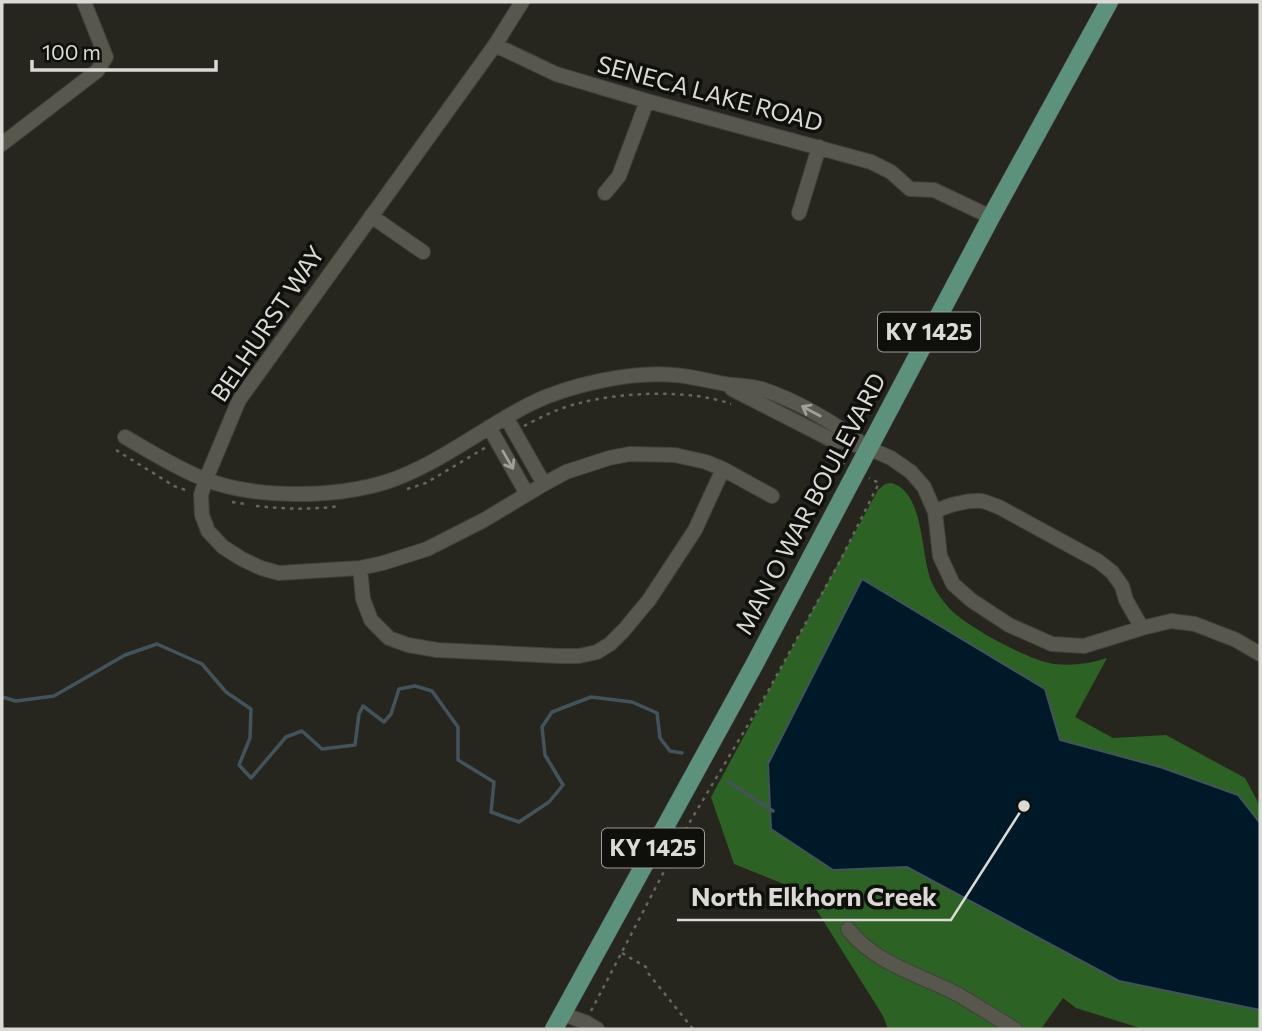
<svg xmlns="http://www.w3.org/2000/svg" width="1262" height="1031" viewBox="0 0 1262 1031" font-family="Commissioner,sans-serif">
<rect width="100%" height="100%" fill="#27261e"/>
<path fill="#2c6224" d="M891,483C925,491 920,556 932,583C936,592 943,601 950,609C969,628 1028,660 1054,664C1072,666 1089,664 1107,658L1075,717L1113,738L1166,735L1245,778L1260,806V1029H1143L1076,1008L1063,998L1041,1029H888L883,1016L806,893L734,864L711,797L878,490L885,484Z"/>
<path fill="#001928" stroke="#42535c" stroke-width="2" d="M862,579L1045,689L1060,740L1160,767L1238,795L1260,823V1010L1119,981L907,867L833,870L771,829L768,764Z"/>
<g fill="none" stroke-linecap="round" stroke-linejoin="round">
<path stroke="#42535c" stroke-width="3.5" d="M2,697L16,701L54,696L125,655L157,644L202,664L226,692L251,709L250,738L239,765L251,778L286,737L302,731L322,749L355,745L359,714L363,706L384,722L391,714L399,689L415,686L432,691L458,727V760L494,782L491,812L519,822L549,802L563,785L545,755L542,727L552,712L591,697L632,702L657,713L660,738L670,751L682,753
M729,782L773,811"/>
<g stroke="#414039" stroke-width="16">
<path id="minor" d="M522,2L495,45L239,400L206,479L201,495L202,515L208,531L223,547L242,559L261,568L279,573L360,568L383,563L427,549L484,520L544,484L566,472L609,458L630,454L675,455L706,462L723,469L772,496
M495,45L556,74L647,101L871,162L891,172L910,189L934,190L991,217
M2,144L97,71L106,57L84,2
M605,193L619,176L647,101
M799,213L819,147
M371,216L423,252
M732,389L830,439L868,448L891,458L911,472L924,487L935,512L940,556L953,584L971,600L1009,625L1052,644L1084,646L1142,628L1171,621L1195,624L1236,640L1260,654
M506,417L544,484
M489,427L527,494
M125,437C151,452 176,468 204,479C255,499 334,498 386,482C436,466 483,428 530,404C568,385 631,371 674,375C690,376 705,380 720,383C734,386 749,385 762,389C801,402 836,424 868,448
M935,512C947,505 967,500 982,501C987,502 993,505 999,507L1098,561L1112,572L1122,586L1126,600L1142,628
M360,568L363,599L371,620L389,638L408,645L437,650L559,656H579L597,652L610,644L624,630L649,600L695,530L723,469
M848,929C875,964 921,975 959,995C978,1006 996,1018 1015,1029
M562,1014L585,1022L597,1029"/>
</g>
<g stroke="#414039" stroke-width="19">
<path id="major" d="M554,1029L753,667L991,217L1109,2"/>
</g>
<path stroke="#67665f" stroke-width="2.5" stroke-dasharray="3.5 5" stroke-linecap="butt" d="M524,426C541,417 561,407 580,403C622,392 690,389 731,404
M116,450L174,486L188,491
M828,452L845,465
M407,489L426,483L488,446
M232,502L246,504
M256,506C285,509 311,510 340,506
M622,953L651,970
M648,973L693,1029
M591,1011L691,820L767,693L840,561L879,483L869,478"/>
<use href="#minor" stroke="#58574e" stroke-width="14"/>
<use href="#major" stroke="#5c927c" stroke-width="18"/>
</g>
<defs><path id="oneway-shaft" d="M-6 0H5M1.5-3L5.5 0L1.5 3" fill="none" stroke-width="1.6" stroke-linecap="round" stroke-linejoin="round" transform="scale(1.75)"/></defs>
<g stroke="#a09f98">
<use href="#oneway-shaft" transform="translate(811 411) rotate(-152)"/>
<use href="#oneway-shaft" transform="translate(508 460) rotate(60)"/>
</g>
<g text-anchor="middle" stroke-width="7" stroke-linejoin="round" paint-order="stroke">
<g fill="#0f0f0b" stroke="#9e9d98" stroke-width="2">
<rect x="878" y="312.5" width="102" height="39" rx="5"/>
<rect x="602" y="828.5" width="102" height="39" rx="5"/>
</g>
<g font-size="23" font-weight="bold" fill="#dbdad5">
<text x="929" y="340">KY 1425</text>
<text x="653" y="856">KY 1425</text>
</g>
<g font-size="24" fill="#dbdad5" stroke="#0f0f0b">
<text transform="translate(710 94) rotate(15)" y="8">SENECA LAKE ROAD</text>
<text transform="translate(268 324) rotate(-56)" y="8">BELHURST WAY</text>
<text transform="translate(811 504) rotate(-62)" y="8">MAN O WAR BOULEVARD</text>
</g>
</g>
<path fill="none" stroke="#dbdad5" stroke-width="2.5" d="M1024 806L951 920H677"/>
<circle fill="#dbdad5" stroke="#0f0f0b" stroke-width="2.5" cx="1024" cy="806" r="7"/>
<g font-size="26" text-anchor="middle" font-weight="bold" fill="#dbdad5" stroke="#0f0f0b" stroke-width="7" stroke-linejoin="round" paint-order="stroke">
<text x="814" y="906">North Elkhorn Creek</text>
</g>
<rect width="1262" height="1031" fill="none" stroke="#dbdad5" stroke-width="7"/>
<path d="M32 60v10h184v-10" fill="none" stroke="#dbdad5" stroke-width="3.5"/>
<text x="42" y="60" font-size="21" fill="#dbdad5" stroke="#0f0f0b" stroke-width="5" paint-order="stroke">100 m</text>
</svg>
